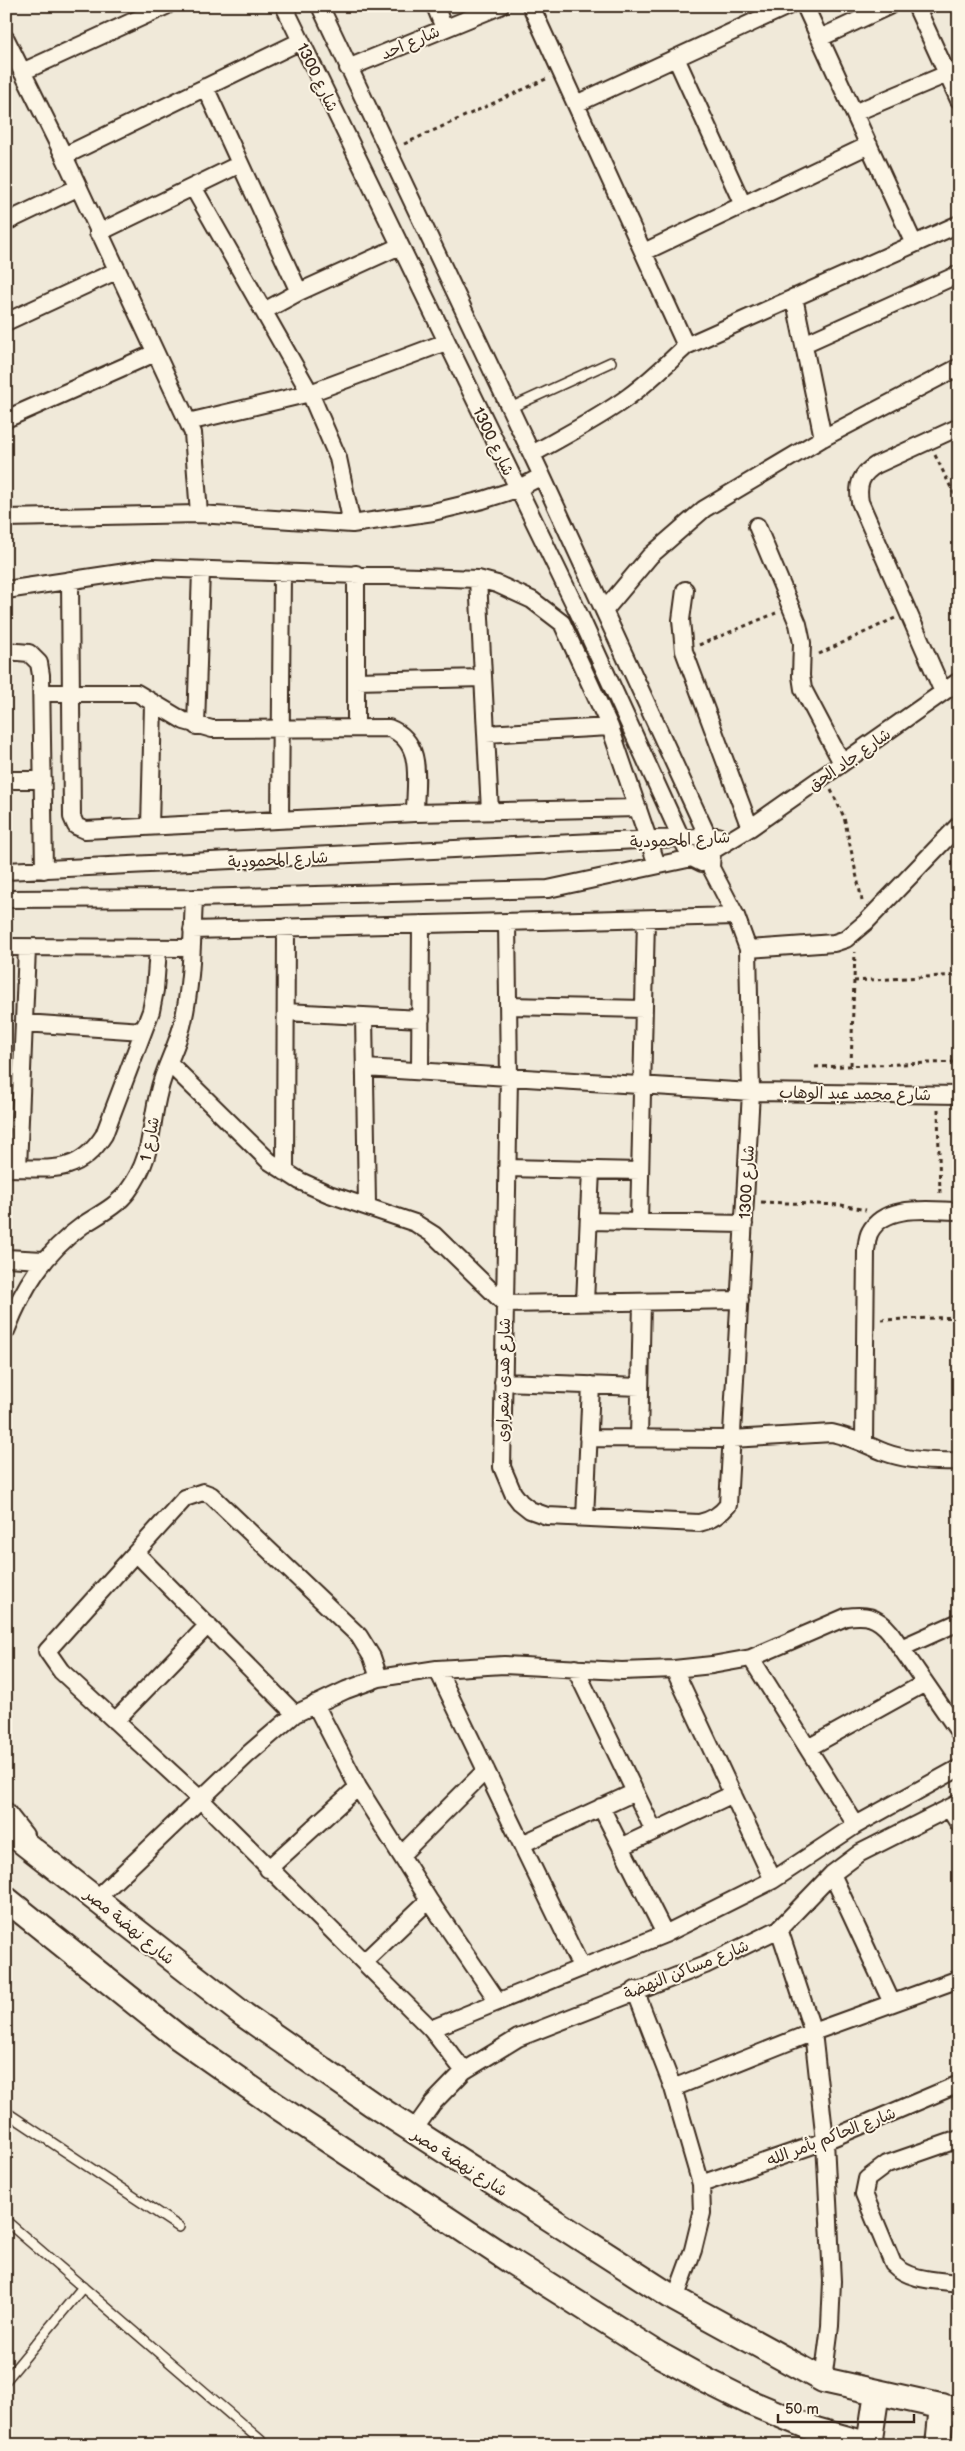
<svg xmlns="http://www.w3.org/2000/svg" width="965" height="2451" viewBox="0 0 965 2451" font-family="'Balsamiq Sans','Playpen Sans Arabic',sans-serif">
<rect width="100%" height="100%" fill="#f0e9d9"/>
<filter id="ink" filterUnits="userSpaceOnUse"><feTurbulence type="fractalNoise" baseFrequency=".02" numOctaves="2"/><feDisplacementMap in="SourceGraphic" scale="10" xChannelSelector="R" yChannelSelector="G"/><feConvolveMatrix kernelMatrix="1 2 1 2 8 2 1 2 1" color-interpolation-filters="sRGB"/></filter>
<g filter="url(#ink)">
<g fill="none" stroke-linecap="round" stroke-linejoin="round">
<g stroke="#3b2a1e" stroke-width="12">
<path id="lane" d="M510,408L611,362
M6,2112L179,2227
M6,2221L266,2445
M6,2380L83,2287"/>
</g>
<g stroke="#3b2a1e" stroke-width="20">
<path id="street" d="M284,6L580,616L682,840L692,858L702,863
M435,6L444,28
M531,6L686,346
M805,6L914,244
M916,6L959,100
M820,38L889,6
M6,39L64,156L188,422L193,433L199,514
M676,58L743,205
M348,68L500,6
M22,72L166,6
M205,87L299,292
M576,104L788,6
M854,113L947,74
M64,156L301,41
M193,187L310,393L338,458L352,524
M6,222L77,188
M98,233L240,164
M644,252L869,145
M794,297L823,438
M264,311L299,292L400,246
M6,322L116,271
M804,344L959,274
M6,419L155,353
M188,422L310,393L446,342
M532,454C564,436 598,419 628,397C649,382 667,364 686,346L959,224
M6,518L199,514L352,524L433,512L483,500L517,489L542,476
M757,526L798,624L802,643L801,676L803,689L842,763
M478,579L490,811
M70,580L72,817L76,826L85,830L415,813L638,808
M6,590L153,568L478,579L497,584L532,600L562,623L610,727L657,865
M685,590L681,620L684,651L750,828
M604,611L650,556L704,509L823,438L959,367
M6,651L29,653L39,663L41,675L44,870
M356,681L483,678
M943,692L860,502C857,484 861,474 876,465L959,427
M42,693H137L184,721L212,729L389,728C425,742 415,782 415,813
M196,726L201,570
M356,728V574
M486,734L610,727
M6,780H43
M280,820L282,572
M150,827L153,704
M6,871L718,836
M6,899L194,898L548,889L692,858L712,851L750,828L959,681
M507,922L509,1077L505,1304L740,1300
M192,930L736,916
M6,947L191,948
M748,949L834,943L846,939L866,922L959,825
M508,1006L644,1009
M286,1012L421,1019
M364,1016L367,1205
M24,1023L143,1031
M169,1063L269,1161L300,1181L329,1194L415,1223L434,1235L505,1304L502,1467L513,1493L520,1502L530,1510L547,1516L699,1523C712,1520 720,1515 728,1505L751,1092L748,949L736,916L711,868L712,851L708,837L542,476L320,6
M365,1068L751,1092L959,1095
M420,1071L421,924
M6,1168C49,1168 78,1176 104,1135L151,1011L155,990L158,949
M18,1168L27,948
M507,1168L640,1171
M285,1172L286,927
M589,1221L744,1224
M639,1222L646,919
M6,1258L43,1260
M585,1302L591,1170
M6,1331C23,1287 44,1253 83,1225C98,1215 117,1206 128,1191C154,1156 149,1129 159,1091C164,1069 176,1049 182,1026C192,985 192,940 194,898
M503,1382L640,1387
M588,1438L731,1439L832,1433C851,1437 867,1445 884,1452C908,1461 933,1462 959,1461
M639,1438L642,1302
M864,1442L866,1251C867,1245 867,1237 870,1232C885,1203 932,1211 959,1211
M585,1518L591,1385
M136,1553L295,1714
M901,1648L959,1622
M751,1658L856,1825
M575,1668L654,1831
M437,1669L581,1967
M674,1669L773,1880
M379,1678L372,1657L359,1636L211,1495L203,1492L185,1498L47,1651L61,1671L200,1799L431,2029L464,2071
M315,1704L358,1787L429,1900L497,2000
M115,1721L208,1625
M808,1748L925,1683
M601,1807L665,1934
M949,1808L959,1824
M6,1811L25,1835
M522,1844L635,1792
M621,1847L733,1794
M401,1855L486,1770
M268,1869L358,1787
M832,1874L892,2003
M96,1899L246,1756L295,1714L346,1690L379,1678L437,1669L504,1665L622,1671L674,1669L712,1665L751,1658L846,1617C865,1614 877,1616 890,1632L959,1732
M779,1929L813,2032L825,2141L832,2281L830,2326L823,2380
M364,1962L429,1900
M635,1990L673,2088L701,2184L702,2213L693,2250L675,2299
M431,2029L665,1934L773,1880L856,1825L959,1768
M673,2088L813,2032L959,1979
M413,2131L433,2103L464,2071L518,2038L705,1965L779,1929L832,1874L860,1853L959,1803
M959,2139L887,2164L867,2179L864,2194L893,2264C910,2281 936,2280 959,2283
M701,2184L825,2141L959,2084"/>
</g>
<g stroke="#3b2a1e" stroke-width="28">
<path id="secondary" d="M6,1829L244,2015L372,2104L675,2299L823,2380L949,2408H959
M6,1899L178,2037L278,2107L512,2262L658,2354L707,2381L751,2403L816,2430L870,2445
M869,2445L877,2392
M938,2445L942,2406"/>
</g>
<path stroke="#3b2a1e" stroke-width="3" stroke-dasharray="4 4" stroke-linecap="butt" d="M404,144L546,79
M935,455L959,504
M699,645L776,613
M819,654L895,618
M831,790L844,817L862,901
M854,981L959,975
M851,1065L855,952
M815,1067L959,1062
M938,1109L940,1196
M761,1202L841,1205L866,1210
M881,1320L959,1317"/>
<use href="#lane" stroke="#fcf5e5" stroke-width="9"/>
<use href="#street" stroke="#fcf5e5" stroke-width="16"/>
<use href="#secondary" stroke="#fcf5e5" stroke-width="24"/>
</g>
</g>
<g text-anchor="middle" stroke-width="4" stroke-linejoin="round" paint-order="stroke">
<g font-size="16" fill="#3b2a1e" stroke="#fcf5e5">
<text transform="translate(410 42) rotate(-23)" y="6">شارع احد</text>
<text transform="translate(318 77) rotate(64)" y="6">شارع 1300</text>
<text transform="translate(494 441) rotate(64)" y="6">شارع 1300</text>
<text transform="translate(849 759) rotate(-35)" y="6">شارع جاد الحق</text>
<text transform="translate(680 839) rotate(-3)" y="6">شارع المحمودية</text>
<text transform="translate(278 859) rotate(-3)" y="6">شارع المحمودية</text>
<text transform="translate(855 1093) rotate(1)" y="6">شارع محمد عبد الوهاب</text>
<text transform="translate(149 1139) rotate(-79)" y="6">شارع 1</text>
<text transform="translate(746 1182) rotate(-87)" y="6">شارع 1300</text>
<text transform="translate(503 1380) rotate(-89)" y="6">شارع هدى شعراوى</text>
<text transform="translate(130 1926) rotate(39)" y="6">شارع نهضة مصر</text>
<text transform="translate(686 1969) rotate(-22)" y="6">شارع مساكن النهضة</text>
<text transform="translate(831 2136) rotate(-21)" y="6">شارع الحاكم بأمر الله</text>
<text transform="translate(460 2162) rotate(33)" y="6">شارع نهضة مصر</text>
</g>
</g>
<rect width="965" height="2451" fill="none" stroke="#fcf5e5" stroke-width="25"/>
<rect x="12" y="12" width="940" height="2426" fill="none" stroke="#3b2a1e" stroke-width="2" filter="url(#ink)"/>
<path d="M778 2414v8h136v-8" fill="none" stroke="#3b2a1e" stroke-width="2.5"/>
<text x="785" y="2414" font-size="15" fill="#3b2a1e" stroke="#fcf5e5" stroke-width="4" paint-order="stroke">50 m</text>
</svg>
